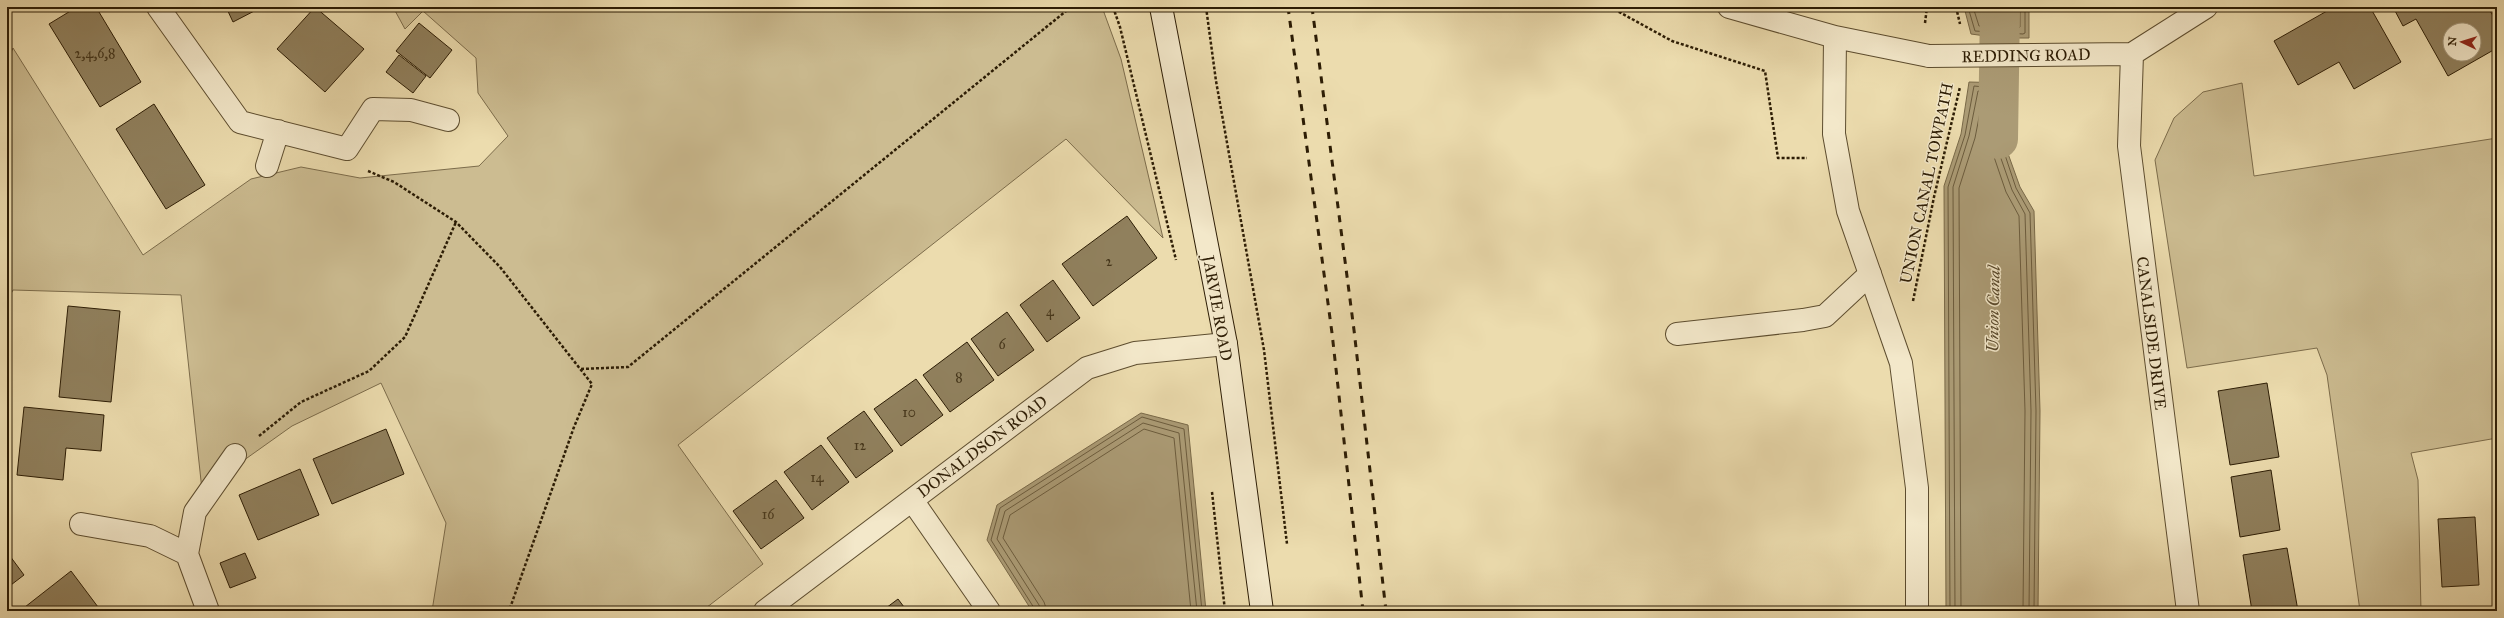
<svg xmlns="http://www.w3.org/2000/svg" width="2504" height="618" viewBox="0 0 2504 618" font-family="'IM FELL Great Primer',serif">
<rect width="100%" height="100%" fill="#ecdcae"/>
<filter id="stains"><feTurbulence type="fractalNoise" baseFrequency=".005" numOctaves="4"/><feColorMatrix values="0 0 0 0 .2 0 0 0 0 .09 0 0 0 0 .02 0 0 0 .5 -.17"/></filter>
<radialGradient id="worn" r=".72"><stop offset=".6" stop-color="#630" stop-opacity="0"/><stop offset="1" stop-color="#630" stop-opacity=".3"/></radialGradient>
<path fill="#ccbc91" stroke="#7c6c4b" d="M393,7H1102L1121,59L1163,238L1066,139L678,445L763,564L702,611H432L446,523L381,383L292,426L202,490L181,295L13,290L7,301V63L13,48L143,255L251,179L301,167L360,178L479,166L508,136L478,93L476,58L423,11L405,29Z
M2242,83L2254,176L2497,138V438L2411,453L2418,480L2421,611H2360L2327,375L2317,348L2187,368L2155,160L2174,118L2203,92Z"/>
<path fill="#ab9b75" stroke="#796948" d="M1964,7H2029V38H2000L1971,34Z
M1969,82L2009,83L2006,148L2020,187L2034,211L2040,411L2038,611H1946L1944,186L1961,134Z
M1141,413L1188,425L1206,611H1032L987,540L997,505Z"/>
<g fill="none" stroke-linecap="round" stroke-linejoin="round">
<path stroke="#6c5c3d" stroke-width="1" d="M1968,7L1975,31L2023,34L2025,33V7
M1973,7L1979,26L2018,29L2020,27V7
M1980,7L1984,21L2012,23L2014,7
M1036,611L991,540L1000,508L1142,417L1184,429L1202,611
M1041,611L1039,605L997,539L1005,511L1143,423L1179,433L1197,611
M1047,611L1044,602L1003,538L1010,515L1144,429L1174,438L1191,611
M1950,611L1948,187L1965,135L1974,86L2005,89L2003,149L2016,188L2030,213L2036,411L2034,611
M1955,611L1953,187L1969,136L1978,91L1999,94L1998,150L2012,190L2025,214L2031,411L2029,611
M1961,611L1959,188L1975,138L1983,97L1993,99L1992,151L2006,192L2019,216L2025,411L2023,611"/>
<path stroke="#ab9b75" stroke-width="40" d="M1998,139L2000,7"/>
</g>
<path fill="#90805d" stroke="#2d1d05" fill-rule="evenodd" d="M77,7H96L141,82L100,107L49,24Z
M226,7H262L233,22Z
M315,7L364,49L325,92L277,49Z
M2334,7H2370L2401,62L2354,89L2339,62L2298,85L2274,41Z
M2393,7H2488L2497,23V48L2448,76L2416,19L2403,26ZM2450,30H2474V54H2450Z
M419,23L452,50L430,78L396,51Z
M399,55L426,76L413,93L386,72Z
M154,104L205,185L166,209L116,129Z
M1127,216L1157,258L1093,306L1062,264Z
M1053,280L1080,318L1047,342L1020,305Z
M68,306L120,311L111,402L59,397Z
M1007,312L1034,350L998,376L971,339Z
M967,342L994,380L950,412L923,375Z
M916,379L943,415L901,446L874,409Z
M2267,383L2279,457L2230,465L2218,391Z
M24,407L104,415L101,451L66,448L63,480L17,475Z
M864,411L893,451L856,478L827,438Z
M386,429L404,474L332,504L313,459Z
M821,445L849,482L812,510L784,472Z
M2493,450H2497V500Z
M300,469L319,515L258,540L239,495Z
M2271,470L2280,530L2240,537L2231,477Z
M776,480L804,518L761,549L733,511Z
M2475,517L2479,585L2442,587L2438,519Z
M2287,548L2298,611H2252L2243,555Z
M7,552L24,575L7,588Z
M245,553L256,578L230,588L220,563Z
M71,571L101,611H28L25,607Z
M898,599L907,611H882Z"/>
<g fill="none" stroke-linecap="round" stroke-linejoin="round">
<g stroke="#5d4d2f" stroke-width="24">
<path id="lane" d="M1677,334L1803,320L1825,316L1870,274"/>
</g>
<g stroke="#5d4d2f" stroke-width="24">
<path id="street" d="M158,7L240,122L347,149L373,109L411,110L448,120
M1729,7L1835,37L1929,56
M1835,37L1834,134L1848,211L1901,363L1917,488V611
M2132,54L2129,146L2188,611
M2033,55L2132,54L2206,7
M267,166L278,131
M912,500L989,611
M81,524L150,536L187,554L195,512L235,455
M187,554L208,611
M765,611L1087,368L1135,353L1226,344"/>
</g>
<g stroke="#2d1d05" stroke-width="24">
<path id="secondary" d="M1161,7L1226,344L1262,611"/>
</g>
<path stroke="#2d1d05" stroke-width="2.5" stroke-dasharray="3 2" stroke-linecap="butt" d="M1113,7L1120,27L1176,260
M1206,7L1216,81L1264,350L1287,544
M1610,7L1672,41L1765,71L1778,158H1807
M1956,7L1960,24
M1925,23L1927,7
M368,171L394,182L456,222L500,267L592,384L574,427L509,611
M1913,301L1934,197L1960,87
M581,369L628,367L1071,7
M259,436L301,402L369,371L405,337L456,222
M1212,492L1225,611"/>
<use href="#lane" stroke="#f3e8ca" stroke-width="22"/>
<use href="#street" stroke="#f3e8ca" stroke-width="22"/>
<use href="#secondary" stroke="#f3e8ca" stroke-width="22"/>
<path stroke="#2d1d05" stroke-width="3" stroke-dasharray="7 7" stroke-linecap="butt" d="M1288,7L1332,333L1363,611
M1312,7L1354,330L1386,611"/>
<g stroke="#5d4d2f" stroke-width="24" stroke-linecap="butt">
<path id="street-bridge" d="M1929,56L2033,55"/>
</g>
<use href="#street-bridge" stroke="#f3e8ca" stroke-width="22"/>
</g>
<g text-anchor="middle" stroke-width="3" stroke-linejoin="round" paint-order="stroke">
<g font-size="14" fill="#46361b">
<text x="95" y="58">2,4,6,8</text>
<text x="1109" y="266">2</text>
<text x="1050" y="316">4</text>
<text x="1002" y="349">6</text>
<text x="959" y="382">8</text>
<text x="909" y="417">10</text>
<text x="860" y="450">12</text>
<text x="817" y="482">14</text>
<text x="768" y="519">16</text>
</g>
<g font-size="16" fill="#2d1d05" stroke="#f3e8ca">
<text transform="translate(2026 55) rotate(-1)" y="6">REDDING ROAD</text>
<text transform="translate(1926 183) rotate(-78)" y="6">UNION CANAL TOWPATH</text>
<text transform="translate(1218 308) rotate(80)" y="6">JARVIE ROAD</text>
<text transform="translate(2152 333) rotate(83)" y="6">CANALSIDE DRIVE</text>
<text transform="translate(982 446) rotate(-37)" y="6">DONALDSON ROAD</text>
</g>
<g font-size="17" font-style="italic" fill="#59492c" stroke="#f3e8ca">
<text transform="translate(1993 309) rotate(-89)" y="6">Union Canal</text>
</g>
</g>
<rect width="2504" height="618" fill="none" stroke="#ecdcae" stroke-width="24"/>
<rect x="8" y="8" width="2488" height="602" fill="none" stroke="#2d1d05" stroke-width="2"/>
<rect x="12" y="12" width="2480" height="594" fill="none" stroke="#2d1d05"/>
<g transform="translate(2462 42) rotate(274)"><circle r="19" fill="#f3e8ca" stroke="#a4977b"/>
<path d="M0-3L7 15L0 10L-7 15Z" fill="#8f2418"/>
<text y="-6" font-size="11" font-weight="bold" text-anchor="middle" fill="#2d1d05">N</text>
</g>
<rect width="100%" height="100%" filter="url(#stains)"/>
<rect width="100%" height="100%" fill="url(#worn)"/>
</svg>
